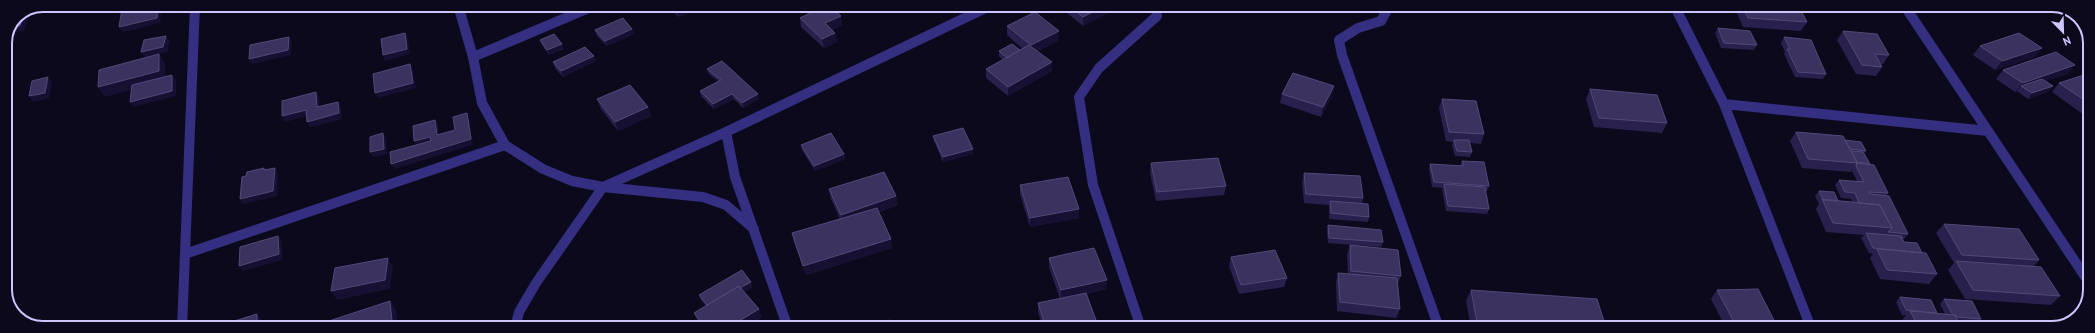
<svg xmlns="http://www.w3.org/2000/svg" width="2095" height="333" viewBox="0 0 2095 333" font-family="'PT Sans',sans-serif">
<rect width="100%" height="100%" fill="#0d091d"/>
<g fill="none" stroke-linecap="round" stroke-linejoin="round">
<path stroke="#352f81" stroke-width="10" d="M458,5L473,57L482,103L505,145L543,169L572,181L603,187L726,132L992,5
M1385,5L1386,12L1381,21L1358,28L1339,40L1342,55L1439,328
M1674,5L1724,104L1811,328
M1904,5L2090,284
M473,57L596,5
M1724,104L1988,131
M726,132L735,177L788,328
M185,254L505,145
M182,328L195,5
M515,328L519,312L536,283L603,187L703,197L726,205L754,229
M1141,328L1093,185L1079,97L1099,68L1157,16L1156,5"/>
</g>
<path fill="#2a204d" d="M666,5H701V7L679,17Z
M1061,5H1108V13L1083,26L1061,8Z
M1734,5H1798L1807,22L1801,31L1743,27L1734,6Z
M841,16L842,25L832,30L835,33L837,42L824,48L801,27L800,18Z
M1007,26L1058,41L1037,51L1052,71L1008,96L986,78V69L1003,60L999,56V51L1020,50L1023,49L1007,35Z
M1718,28L1757,45L1754,50L1721,48L1715,33Z
M632,29L634,34L607,46L597,36L595,30Z
M1843,31L1889,55L1883,64H1881L1882,67L1876,76L1856,74L1837,40Z
M1784,37L1826,74L1823,79L1795,77L1784,54L1785,52L1781,43Z
M540,40L564,49L549,55L542,45Z
M1980,46L2035,57L1995,70L1973,55Z
M596,61L563,77L555,68L553,62Z
M2075,65L2067,74L2045,81L2053,86L2048,92L2028,99L2017,91L2015,92L1996,79L2003,70Z
M707,69L758,94L759,99L743,108L734,99L714,109L701,96L700,91L718,81L709,74Z
M2090,78V116L2087,117L2052,92L2059,83Z
M1590,89L1667,123L1662,133L1594,127L1586,99Z
M1282,94L1332,95L1321,117L1280,103Z
M597,99L648,107L651,116L618,131L601,109Z
M1442,99L1484,134L1481,144L1470,143L1472,152L1470,157L1455,156L1452,145L1453,142L1446,141L1439,108Z
M1796,132L1845,140L1866,151L1864,153L1870,164H1869L1888,193L1886,196L1908,234L1904,239H1902L1904,242L1922,253L1937,274L1929,284L1880,279L1870,258L1873,254L1869,253L1861,238L1864,235L1826,232L1816,209L1819,204L1815,196L1819,191L1838,201L1852,202L1851,199L1841,198L1835,185L1839,180L1857,181L1852,171L1851,172L1802,168L1790,141Z
M933,136L973,154L943,162L934,141Z
M801,145L844,154L845,159L815,171L802,150Z
M1462,161L1489,186L1487,191H1485L1489,209L1487,214L1446,211L1442,189L1443,188L1432,187L1429,169L1430,164L1460,166Z
M1151,163L1226,186L1224,195L1156,201L1150,173Z
M1304,173L1363,198L1362,203L1369,217L1368,222L1329,219V205L1304,203L1302,182Z
M1020,185L1079,218L1030,227L1020,194Z
M829,189L896,196L898,205L879,212L892,248L806,275L794,242L792,233L840,219L831,199Z
M1944,224L2039,260L2034,266L2060,296L2051,305L1965,299L1948,270L1954,263L1936,233Z
M1328,225L1383,242L1381,247L1328,243L1327,231Z
M1350,245L1401,276L1397,285L1400,309L1396,318L1337,311L1336,282L1338,273L1348,274L1347,255Z
M1231,257L1287,278L1284,287L1239,294L1229,266Z
M1049,258L1106,289L1086,294L1099,328H1043L1038,312V303L1060,299L1049,267Z
M753,287L744,292L759,309L761,318L746,328H702L698,322L694,313L706,306L701,300L699,295Z
M1471,290L1606,328H1471L1466,301Z
M1717,290L1777,326L1776,328H1726L1711,299Z
M1900,297L1937,313L1945,314L1940,304L1944,299L1981,319L1976,325L1959,323L1961,328H1906L1902,320L1906,315H1902L1896,302Z"/>
<path fill="#171032" d="M158,5H162V6L160,23L123,32L119,27Z
M692,5H701V7L679,17L677,12Z
M1106,5H1108V13L1083,26V17Z
M32,9L24,31L9,34L12,27L25,12Z
M841,16L842,25L827,32L825,23Z
M632,29L634,34L607,46L605,41Z
M1059,31L1058,41L1031,55V45Z
M405,33L408,38L410,54L385,61L383,55Z
M835,33L837,42L824,48L822,39Z
M166,36L170,41L167,52L145,57L141,52Z
M289,37L292,42L291,55L252,64L249,59Z
M562,44L564,49L549,55L547,50Z
M2042,48L2035,57L1995,70L2002,61Z
M159,54L165,64V80L105,97L98,87Z
M594,56L596,61L563,77L561,71Z
M1052,62V71L1008,96V87Z
M410,64L413,70L416,88L378,98L375,93Z
M2075,65L2067,74L2025,88L2021,86L2017,91L2015,92L2023,83Z
M172,75L176,80V96L134,107L130,102Z
M48,77L52,82L49,98L33,102L29,96Z
M1334,86L1332,95L1321,117L1323,107Z
M2053,86L2048,92L2028,99L2032,93Z
M316,92L319,97L320,112L317,107Z
M732,94L734,99L714,109L713,104Z
M758,94L759,99L743,108L742,103Z
M338,102L341,107L342,119L310,127L307,122Z
M648,107L651,116L618,131L615,122Z
M306,110L310,115L285,122L282,116Z
M467,113L469,119L473,145L394,169L391,164L471,139Z
M435,120L438,125L439,140L437,135Z
M383,133L386,139L387,154L374,157L370,152Z
M430,137L433,142L417,146L414,141Z
M973,149V154L943,162V157Z
M844,154L845,159L815,171L814,166Z
M275,168L278,173L277,196L243,204L240,199Z
M896,196L898,205L842,224L841,215Z
M1079,209V218L1030,227V218Z
M278,236L282,242V260L243,271L239,266Z
M891,239L892,248L806,275L803,266Z
M388,258L393,267L390,289L337,300L331,291Z
M1107,280L1106,289L1061,299V290Z
M751,282L753,287L710,312L709,307Z
M390,301L396,310L398,328H371Z
M759,309L761,318L746,328H731V326Z
M257,314L261,319V328H257Z"/>
<path fill="#3c3260" stroke="#534979" d="M139,5H158L157,18L119,27L122,9Z
M670,5H692L677,12Z
M827,5H829L841,16L825,23L835,33L822,39L800,18Z
M1068,5H1106L1083,17Z
M1742,5H1798L1807,22L1748,18Z
M25,12L20,26L12,27L16,16Z
M1035,12L1059,31L1031,45L1007,26Z
M623,18L632,29L605,41L595,30Z
M1718,28L1750,31L1757,45L1724,43Z
M1843,31L1877,34L1889,55L1875,54L1882,67L1862,65Z
M405,33L407,49L383,55L381,39Z
M2019,33L2042,48L2002,61L1980,46Z
M554,34L562,44L547,50L540,40Z
M166,36L163,47L141,52L144,40Z
M289,37L288,50L249,59L250,45Z
M1784,37L1811,40L1826,74L1798,72L1787,49H1790Z
M1012,44L1020,50L1007,58L999,51Z
M1029,45L1052,62L1008,87L986,69Z
M585,47L594,56L561,71L553,62Z
M2056,52L2075,65L2023,83L2003,70Z
M159,54V71L98,87L99,70Z
M722,61L758,94L742,103L732,94L713,104L700,91L721,80L707,69Z
M410,64L413,83L375,93L373,74Z
M1293,73L1334,86L1323,107L1282,94Z
M172,75V91L130,102L132,85Z
M2084,75L2090,78V104L2059,83Z
M48,77L45,93L29,96L32,81Z
M2042,79L2053,86L2032,93L2021,86Z
M630,85L648,107L615,122L597,99Z
M1590,89L1657,95L1667,123L1599,118Z
M316,92L317,107L338,102L339,113L307,122L306,110L282,116V101Z
M1442,99L1476,101L1484,134L1449,132Z
M467,113L471,139L391,164L390,152L431,141L430,137L414,141L413,126L435,120L437,135L455,130L453,117Z
M963,128L973,149L943,157L933,136Z
M1796,132L1843,136L1857,163L1808,159Z
M383,133L384,149L370,152V137Z
M831,133L844,154L814,166L801,145Z
M1454,140H1469L1472,152L1457,151Z
M1845,140L1861,142L1866,151L1850,149Z
M1851,151L1863,152L1870,164L1857,162Z
M1218,158L1226,186L1157,192L1151,163Z
M1462,161L1484,162L1489,186L1434,182L1430,164L1464,166Z
M1857,163L1874,165L1888,193L1869,192L1870,194L1889,196L1908,234L1888,232L1892,228L1880,205L1859,203L1855,193L1845,192L1839,180L1864,182L1856,166Z
M264,168V170L275,168L273,191L240,199L242,177L246,176L247,172Z
M884,172L896,196L841,215L829,189Z
M1304,173L1360,176L1363,198L1306,194Z
M1068,177L1079,209L1030,218L1020,185Z
M1444,184L1485,187L1489,209L1448,206Z
M1819,191L1834,192L1838,201L1823,200Z
M1822,199L1880,205L1892,228L1833,223Z
M1330,201L1368,204L1369,217L1331,213Z
M877,208L891,239L803,266L792,233Z
M1944,224L2019,229L2039,260L1962,255Z
M1328,225L1381,230L1383,242L1329,238Z
M1866,233L1901,236L1904,242L1917,243L1922,253L1873,248Z
M278,236L279,254L239,266L240,247Z
M1350,245L1398,250L1401,276L1351,271Z
M1094,248L1107,280L1061,290L1049,258Z
M1877,249L1926,253L1937,274L1887,270Z
M1275,250L1287,278L1241,285L1231,257Z
M388,258L385,280L331,291L335,268Z
M1956,261L2041,267L2060,296L1973,290Z
M742,270L751,282L740,288L739,286L707,305L699,295Z
M1338,273L1397,278L1400,309L1340,302Z
M739,286L759,309L731,326L732,328H706L694,313Z
M1758,289L1777,326H1736L1717,290Z
M1471,290L1597,299L1606,328H1478Z
M1086,293L1099,328H1046L1038,303Z
M1900,297L1931,300L1937,313L1906,310Z
M1944,299L1972,301L1981,319L1956,317L1955,315H1953Z
M390,301L392,321L371,328H326V322Z
M1910,311L1955,315L1961,328H1919Z
M257,314V328H215V327Z
M890,320L893,328H865Z"/>
<path d="M0 0H2095V333H0ZM43 12H2052A31 31 0 0 1 2083 43V290A31 31 0 0 1 2052 321H43A31 31 0 0 1 12 290V43A31 31 0 0 1 43 12Z" fill="#0d091d" fill-rule="evenodd"/>
<path fill="none" stroke="#cec6ff" stroke-width="2" d="M43 12H2052A31 31 0 0 1 2083 43V290A31 31 0 0 1 2052 321H43A31 31 0 0 1 12 290V43A31 31 0 0 1 43 12Z"/>
<g transform="translate(2063 32) rotate(157)" stroke="#0d091d" stroke-width="3" paint-order="stroke">
<path d="M0-3L7 15L0 10L-7 15Z" fill="#cec6ff"/>
<text y="-6" font-size="11" font-weight="bold" text-anchor="middle" fill="#cec6ff">N</text>
</g>
</svg>
